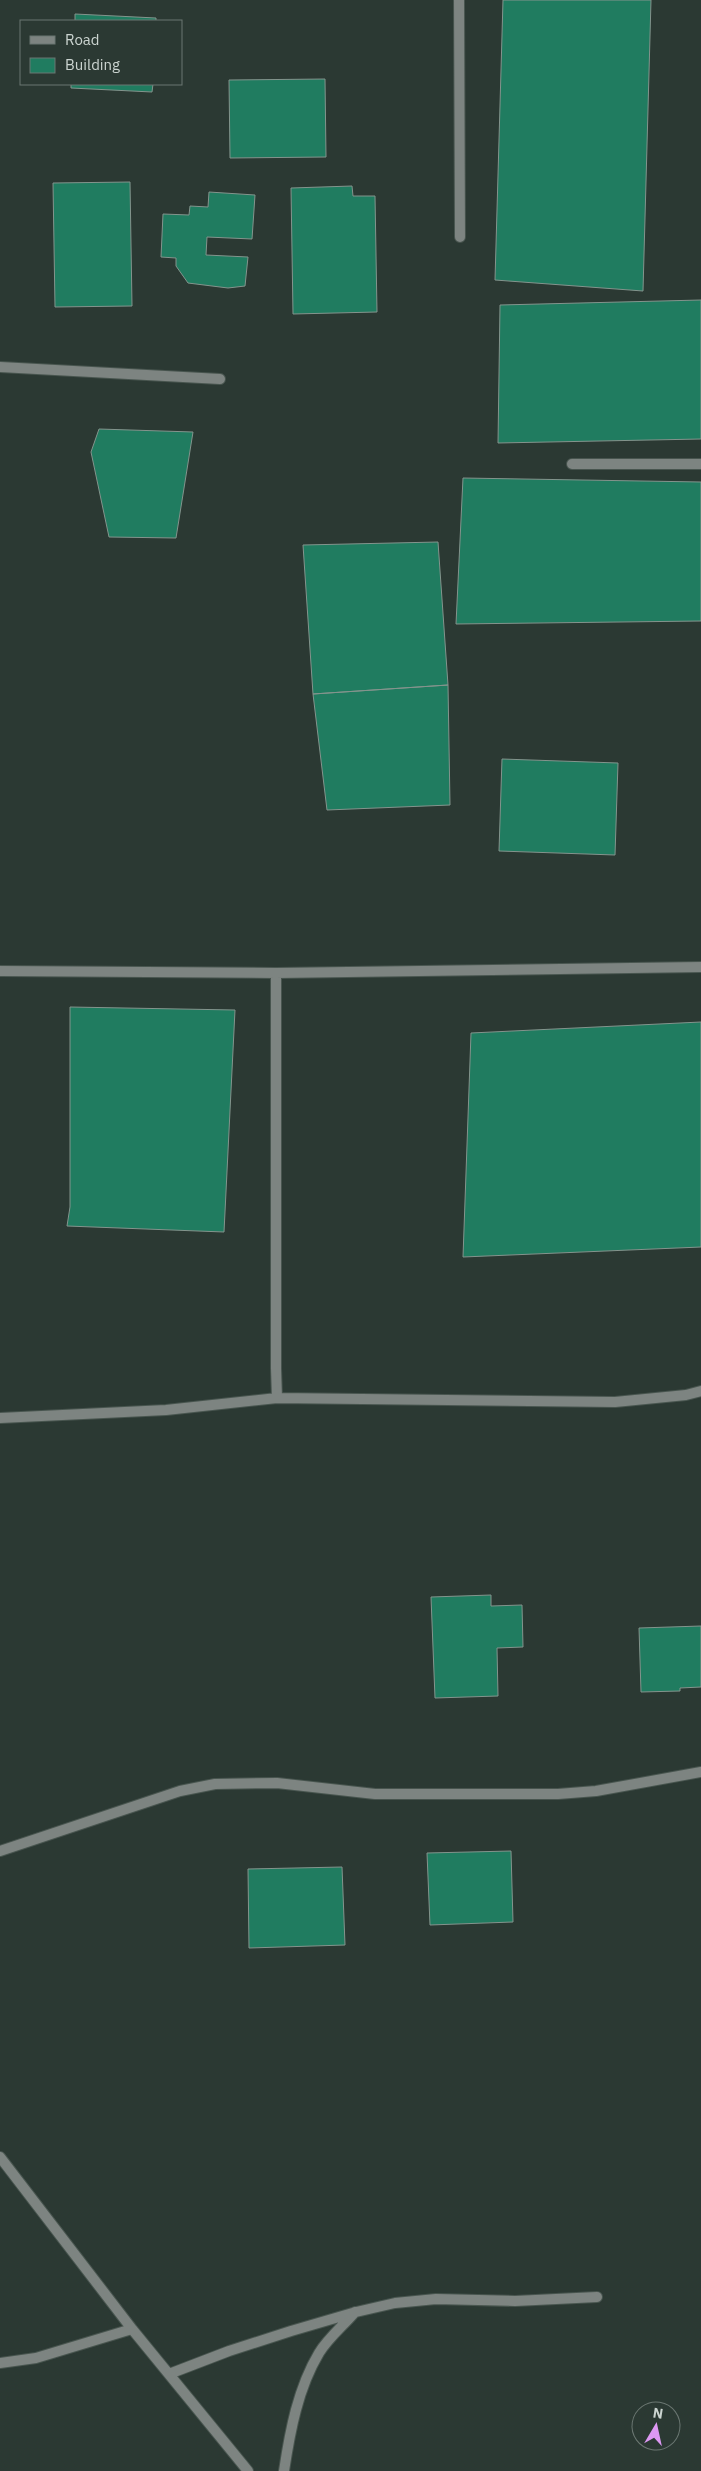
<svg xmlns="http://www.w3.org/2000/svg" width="701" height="2471" viewBox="0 0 701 2471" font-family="'IBM Plex Sans',sans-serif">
<rect width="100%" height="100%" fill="#2b3933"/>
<path fill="#207c60" stroke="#84948d" d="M503,0H651L643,291L495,280Z
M75,14L156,18V21H75Z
M325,79L326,157L230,158L229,80Z
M71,84H153L152,92L71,88Z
M130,182L132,306L55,307L53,183Z
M352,186L353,196H375L377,312L293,314L291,188Z
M209,192L255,195L252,239L207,237L206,255L248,257L245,286L228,288L188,283L176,266V258L161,257L163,214L189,215L190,206L208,207Z
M701,300V439L498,443L500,305Z
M99,429L193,432L176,538L109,537L91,452Z
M463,478L701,482V621L456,624Z
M438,542L448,685L313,694L303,545Z
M448,685L450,805L327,810L313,694Z
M502,759L618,763L615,855L499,851Z
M70,1007L235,1010L224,1232L67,1226L70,1207Z
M701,1022V1247L463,1257L471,1033Z
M491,1595V1606L522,1605L523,1647L497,1648L498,1696L435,1698L431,1597Z
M701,1626V1687L680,1688V1691L641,1692L639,1628Z
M511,1851L513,1922L430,1925L427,1853Z
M342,1867L345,1945L249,1948L248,1869Z"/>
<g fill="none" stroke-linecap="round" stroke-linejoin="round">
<g stroke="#48554f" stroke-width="12">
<path id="minor" d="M459,0L460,237
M0,367L220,379
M572,464H701
M0,971L276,973L701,967
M277,1398L615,1402L686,1395L701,1391
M0,1418L166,1410L277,1398L276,1368V973
M0,1851L180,1791L215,1784L277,1783L375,1794H558L596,1791L701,1772
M0,2157L132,2329L248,2471
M0,2363L36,2358L132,2329
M169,2374L229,2351L291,2331L356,2312L395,2303L436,2299L515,2301L597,2297
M284,2471C290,2431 298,2388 319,2353C328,2338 344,2325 355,2312"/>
</g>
<use href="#minor" stroke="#7d8481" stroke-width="10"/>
</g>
<rect x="20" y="20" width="162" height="65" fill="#2b3933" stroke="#6b7772"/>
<rect x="30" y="36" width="25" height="8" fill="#7d8481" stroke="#6b7772"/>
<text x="65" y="45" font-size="15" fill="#cbd4d0">Road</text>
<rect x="30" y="58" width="25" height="15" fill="#207c60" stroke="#6b7772"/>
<text x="65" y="70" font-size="15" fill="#cbd4d0">Building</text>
<g transform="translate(656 2426) rotate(9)"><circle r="24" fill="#2b3933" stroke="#6b7772"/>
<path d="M0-4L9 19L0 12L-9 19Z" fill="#dd98f3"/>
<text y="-8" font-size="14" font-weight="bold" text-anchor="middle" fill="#cbd4d0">N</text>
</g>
</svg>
